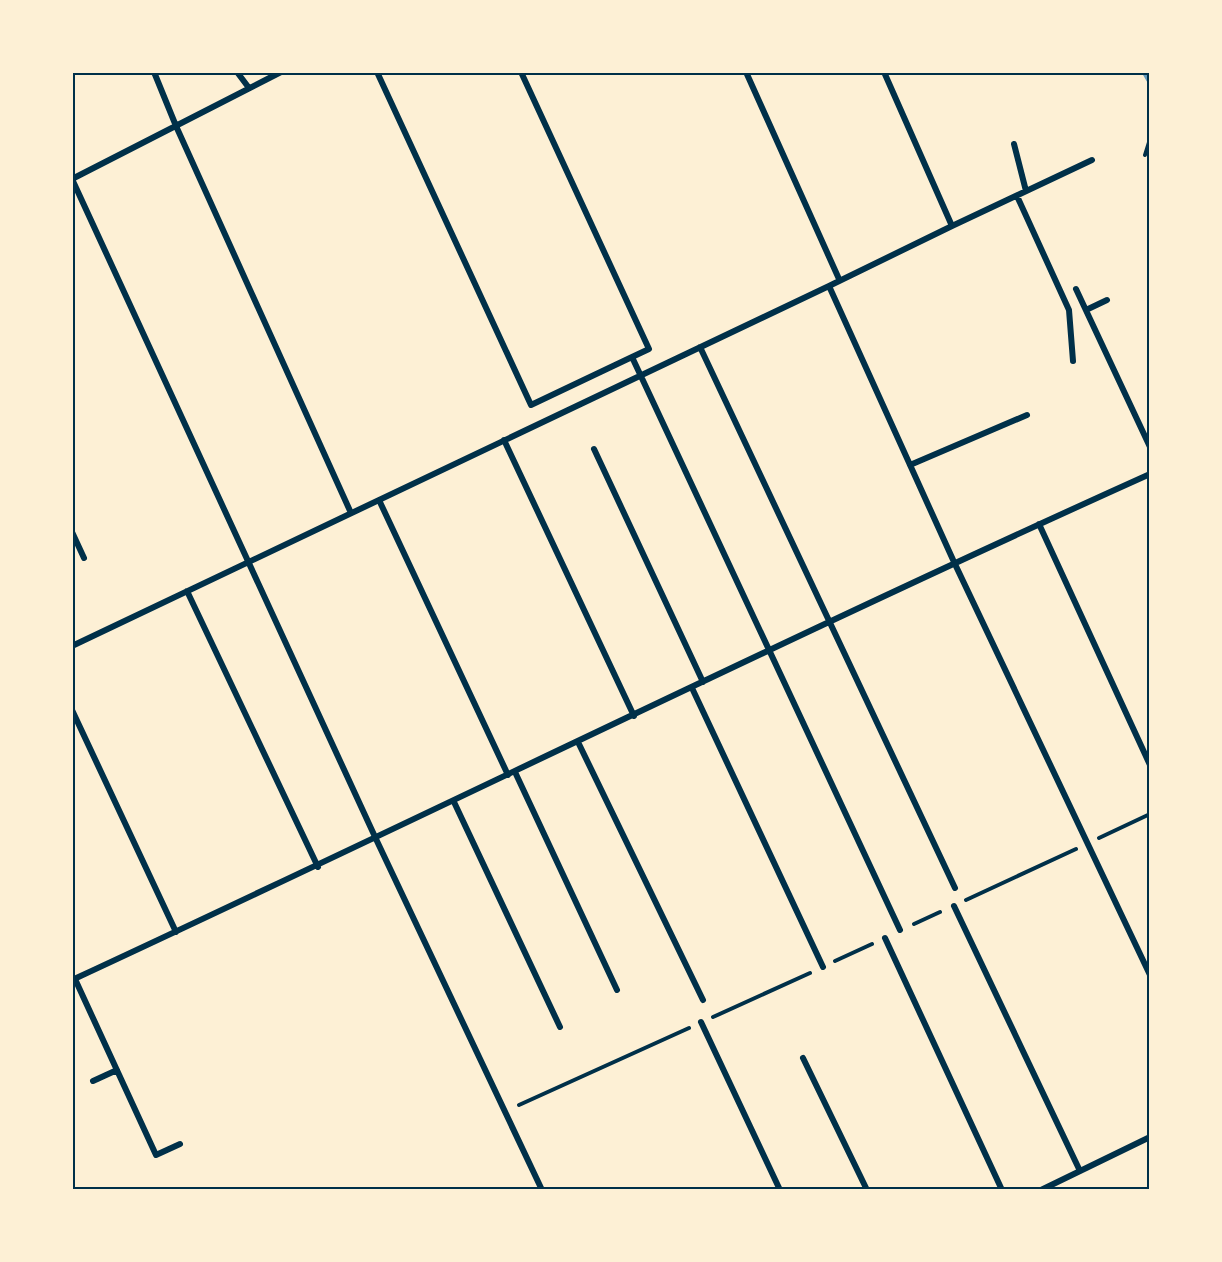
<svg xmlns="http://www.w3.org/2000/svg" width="1222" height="1262" viewBox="0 0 1222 1262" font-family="Raleway,sans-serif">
<rect width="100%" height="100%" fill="#fdf0d5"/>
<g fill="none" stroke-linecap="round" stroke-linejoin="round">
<path stroke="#669bbc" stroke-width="8" d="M1146,72L1150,79"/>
<path stroke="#003049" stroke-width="4" d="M1145,155L1150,139
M1099,838L1150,814
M966,900L1076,849
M914,924L940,912
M835,961L872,944
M713,1017L810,973
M519,1105L689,1028"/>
<path stroke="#003049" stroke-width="6" d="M154,72L176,126L351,513
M237,72L249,88
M377,72L531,405L632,357L900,930
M521,72L649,349L632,357
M746,72L839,279
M884,72L952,226L829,286L954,562L1150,975
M1014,144L1026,191
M72,179L376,839L542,1190
M72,179L281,72
M1017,196L1069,310L1073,361
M952,226L1092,160
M1076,289L1150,447
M1086,310L1107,300
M700,347L955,888
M504,440L634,716
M594,449L703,682
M910,465L1027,415
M379,500L508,775
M1039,524L1150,765
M72,532L84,558
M187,591L318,867
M72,646L829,286
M692,688L823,967
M72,710L176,932
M578,742L703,1000
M515,772L617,990
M454,802L560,1027
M954,906L1080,1171
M885,938L1002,1190
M75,979L156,1155L180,1144
M72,980C432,813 788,637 1150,474
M701,1022L780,1190
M803,1058L867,1190
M93,1081L117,1070
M1041,1190L1150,1137"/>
</g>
<rect width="1222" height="1262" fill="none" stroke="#fdf0d5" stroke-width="147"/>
<rect x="74" y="74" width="1074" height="1114" fill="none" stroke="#003049" stroke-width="2"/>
</svg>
